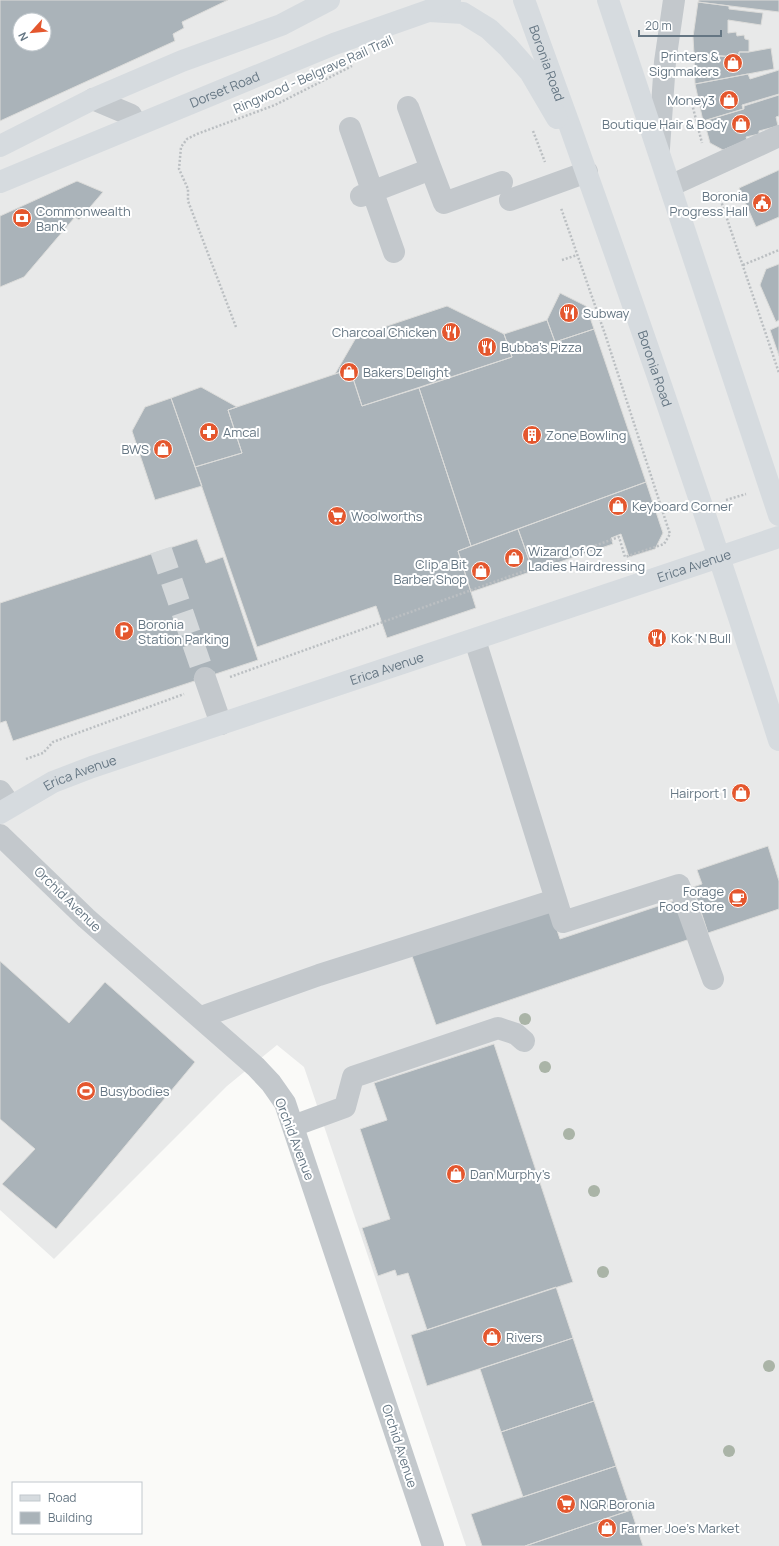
<svg xmlns="http://www.w3.org/2000/svg" width="779" height="1546" viewBox="0 0 779 1546" font-family="Manrope,sans-serif">
<rect width="100%" height="100%" fill="#fafaf8"/>
<path fill="#e8e9e9" fill-rule="evenodd" d="M0,0H779V1546H466L304,1067L277,1045L227,1086L54,1259L0,1210ZM20,20H44V44H20Z"/>
<path fill="#aab3b9" stroke="#dcdcda" fill-rule="evenodd" d="M0,0H228L182,22L184,28L173,34L175,41L0,121ZM20,20H44V44H20Z
M699,0H779V12L698,2Z
M698,2L729,6V9L763,13L761,25L728,20V33L736,32L737,36L744,35L745,39L749,40V52H739V57L694,54L693,37Z
M771,48L774,69L695,84L694,55L739,57V52H749Z
M779,70V94L742,105L743,109L703,121L695,84L748,74L750,79Z
M779,95V116L776,117L778,126L759,131V134L746,137L747,140L723,150L710,143L704,121L744,109V106Z
M779,170V217L756,227L739,188Z
M77,181L103,192L79,220L75,217L24,277L0,287V216Z
M779,264V320L776,322L760,285L766,269Z
M560,293L586,306L594,329L555,342L547,320Z
M447,306L504,334L512,357L362,406L350,369L335,374L357,336Z
M547,320L555,342L594,329L646,482L471,546L419,388L512,357L504,334Z
M779,326V356L770,330Z
M350,369L362,406L419,388L471,546L458,551L476,608L387,638L376,606L257,647L195,467L242,453L228,410Z
M201,387L237,407L228,410L242,453L195,467L171,398Z
M171,398L202,486L155,500L132,431L145,407Z
M646,482L663,533L655,549L629,557L621,534L611,538L613,544L533,571L518,529Z
M518,529L533,571L471,592L458,551Z
M197,539L206,563L223,557L258,660L13,741L6,721L0,723V603Z
M768,846L779,881V909L708,933L693,887L702,884L697,870Z
M679,899L693,938L436,1025L412,956L550,909L560,939Z
M0,961L69,1023L105,982L195,1062L56,1229L2,1184L35,1149L0,1119Z
M494,1044L573,1282L427,1330L408,1273L397,1276L395,1270L378,1276L362,1228L390,1219L360,1129L387,1120L374,1083Z
M556,1287L573,1338L427,1386L411,1335Z
M573,1338L594,1401L501,1432L480,1369Z
M594,1401L616,1466L523,1497L501,1432Z
M616,1466L631,1510L525,1546H482L471,1514Z
M631,1510L643,1546H525Z"/>
<g fill="none" stroke-linecap="round" stroke-linejoin="round">
<path stroke="#d5d9db" stroke-width="22" stroke-dasharray="22 11" stroke-linecap="butt" d="M161,550L205,678"/>
<path stroke="#bbbfc2" stroke-width="2.5" stroke-dasharray="2 2" stroke-linecap="butt" d="M690,96L702,143
M533,131L545,162
M718,192L779,373
M562,260L577,255
M743,265L779,250
M236,327L188,201V189L179,169L181,147L187,139L197,134L275,105L352,66
M726,500L746,494
M230,677L619,537L625,557L664,544L670,534L667,525L605,334L561,208
M26,759L43,753L53,742L184,694"/>
<path stroke="#c3c8cc" stroke-width="22" d="M93,99L131,115L136,125
M350,128L394,252
M659,148L665,62L674,0
M431,169L444,203L502,182
M670,186L779,136
M361,196L431,169L408,107
M510,200L587,172
M475,640L563,922L679,885L713,979
M205,678L221,724
M0,791L10,805
M0,835L86,918L256,1067L271,1083L285,1103L433,1546
M201,1017L319,975L555,900
M293,1126L345,1107L353,1077L498,1028L516,1034L524,1041"/>
<g stroke="#d6dbdf" stroke-width="22">
<path id="s1" d="M524,0C614,245 699,492 779,740"/>
<path d="M608,0L779,515"/>
<path d="M429,11L463,13L489,29L508,47L530,72L557,118"/>
<path d="M0,146L93,99L182,61L281,25L329,0"/>
<path id="s2" d="M0,182L334,44L428,11L450,0"/>
<path id="s3" d="M0,813L53,782L92,767L779,537"/>
</g>
</g>
<g fill="#aab4a7">
<circle cx="525" cy="1019" r="6"/>
<circle cx="545" cy="1067" r="6"/>
<circle cx="569" cy="1134" r="6"/>
<circle cx="594" cy="1191" r="6"/>
<circle cx="603" cy="1272" r="6"/>
<circle cx="769" cy="1366" r="6"/>
<circle cx="729" cy="1451" r="6"/>
</g>
<defs>
<g id="shop-disc" transform="scale(1)"><circle r="9.5" fill="#e4572e" stroke="#fff"/><path d="M-5-2.5h2.3a2.7 3.5 0 0 1 5.4 0H5L5.5 6h-11ZM-1.5-2.5h3a1.5 2.3 0 0 0-3 0Z" fill="#fff"/></g>
<g id="civic-disc" transform="scale(1)"><circle r="9.5" fill="#e4572e" stroke="#fff"/><path d="M-.6-6.5H3V-4.5H.6V-3L4-1V1h2V6H-6V1h2V-1L-.6-3ZM-1.2 2.5V6h2.4V2.5Z" fill="#fff"/></g>
<g id="bank-disc" transform="scale(1)"><circle r="9.5" fill="#e4572e" stroke="#fff"/><path d="M-6-4H6V4H-6ZM0-2.3a2.3 2.3 0 1 0 0 4.6a2.3 2.3 0 1 0 0-4.6Z" fill="#fff"/></g>
<g id="restaurant-disc" transform="scale(1)"><circle r="9.5" fill="#e4572e" stroke="#fff"/><path d="M-5-6h1v4h1v-4h1v4h1v-4h1v5L-1.5 .5V6h-2V.5L-5-1ZM5-6V6H3V1.5H1.5Q1.5-4 5-6Z" fill="#fff"/></g>
<g id="pharmacy-disc" transform="scale(1)"><circle r="9.5" fill="#e4572e" stroke="#fff"/><path d="M-2-6h4v4h4v4h-4v4h-4v-4h-4v-4h4Z" fill="#fff"/></g>
<g id="building-disc" transform="scale(1)"><circle r="9.5" fill="#e4572e" stroke="#fff"/><path d="M-4-6H4V6H1V3H-1V6H-4ZM-2.5-4.3h1.7v1.8h-1.7ZM.8-4.3h1.7v1.8H.8ZM-2.5-1h1.7V.8h-1.7ZM.8-1h1.7V.8H.8Z" fill="#fff"/></g>
<g id="supermarket-disc" transform="scale(1)"><circle r="9.5" fill="#e4572e" stroke="#fff"/><path d="M-6-5.5h2.5l.6 2H6L4.5 2H-2.5L-4.4-4H-6ZM-1.5 3.2a1.3 1.3 0 1 0 .1 0ZM3 3.2a1.3 1.3 0 1 0 .1 0Z" fill="#fff"/></g>
<g id="parking-disc" transform="scale(1)"><circle r="9.5" fill="#e4572e" stroke="#fff"/><path d="M-3.5-5.5H1a3.5 3.5 0 0 1 0 7H-1V5.5H-3.5ZM-1-3.4V-.6H.8a1.4 1.4 0 0 0 0-2.8Z" fill="#fff"/></g>
<g id="cafe-disc" transform="scale(1)"><circle r="9.5" fill="#e4572e" stroke="#fff"/><path d="M-5.5-4.5H6V0H3Q3 3.5 0 3.5H-2.5Q-5.5 3.5-5.5 0ZM3-3.2v2h1.7v-2ZM-6 4.5H4V6H-6Z" fill="#fff"/></g>
<g id="stadium-disc" transform="scale(1)"><circle r="9.5" fill="#e4572e" stroke="#fff"/><path d="M0-5a6.5 5 0 1 0 0 10a6.5 5 0 1 0 0-10ZM-3.5-1.8h7v3.6h-7Z" fill="#fff"/></g>
</defs>
<g fill-rule="evenodd">
<use href="#shop-disc" x="733" y="63"/>
<use href="#shop-disc" x="729" y="100"/>
<use href="#shop-disc" x="741" y="124"/>
<use href="#civic-disc" x="762" y="203"/>
<use href="#bank-disc" x="22" y="218"/>
<use href="#restaurant-disc" x="569" y="313"/>
<use href="#restaurant-disc" x="451" y="332"/>
<use href="#restaurant-disc" x="487" y="347"/>
<use href="#shop-disc" x="349" y="372"/>
<use href="#pharmacy-disc" x="209" y="432"/>
<use href="#building-disc" x="532" y="435"/>
<use href="#shop-disc" x="163" y="449"/>
<use href="#shop-disc" x="618" y="506"/>
<use href="#supermarket-disc" x="337" y="516"/>
<use href="#shop-disc" x="514" y="558"/>
<use href="#shop-disc" x="481" y="571"/>
<use href="#parking-disc" x="124" y="631"/>
<use href="#restaurant-disc" x="657" y="638"/>
<use href="#shop-disc" x="741" y="793"/>
<use href="#cafe-disc" x="738" y="898"/>
<use href="#stadium-disc" x="86" y="1091"/>
<use href="#shop-disc" x="456" y="1174"/>
<use href="#shop-disc" x="492" y="1337"/>
<use href="#supermarket-disc" x="566" y="1504"/>
<use href="#shop-disc" x="607" y="1528"/>
</g>
<g text-anchor="middle" stroke-width="4" stroke-linejoin="round" paint-order="stroke">
<g font-size="13" fill="#657683" stroke="#fff" text-anchor="start">
<text x="719" y="61" text-anchor="end">Printers &amp;<tspan x="719" dy="15">Signmakers</tspan></text>
<text x="715" y="105" text-anchor="end">Money3</text>
<text x="727" y="129" text-anchor="end">Boutique Hair &amp; Body</text>
<text x="748" y="201" text-anchor="end">Boronia<tspan x="748" dy="15">Progress Hall</tspan></text>
<text x="36" y="216">Commonwealth<tspan x="36" dy="15">Bank</tspan></text>
<text x="583" y="318">Subway</text>
<text x="437" y="337" text-anchor="end">Charcoal Chicken</text>
<text x="501" y="352">Bubba's Pizza</text>
<text x="363" y="377">Bakers Delight</text>
<text x="223" y="437">Amcal</text>
<text x="546" y="440">Zone Bowling</text>
<text x="149" y="454" text-anchor="end">BWS</text>
<text x="632" y="511">Keyboard Corner</text>
<text x="351" y="521">Woolworths</text>
<text x="528" y="556">Wizard of Oz<tspan x="528" dy="15">Ladies Hairdressing</tspan></text>
<text x="467" y="569" text-anchor="end">Clip a Bit<tspan x="467" dy="15">Barber Shop</tspan></text>
<text x="138" y="629">Boronia<tspan x="138" dy="15">Station Parking</tspan></text>
<text x="671" y="643">Kok 'N Bull</text>
<text x="727" y="798" text-anchor="end">Hairport 1</text>
<text x="724" y="896" text-anchor="end">Forage<tspan x="724" dy="15">Food Store</tspan></text>
<text x="100" y="1096">Busybodies</text>
<text x="470" y="1179">Dan Murphy's</text>
<text x="506" y="1342">Rivers</text>
<text x="580" y="1509">NQR Boronia</text>
<text x="621" y="1533">Farmer Joe's Market</text>
</g>
<g font-size="13" fill="#657683" stroke="#fff">
<text dy="5" stroke="none"><textPath href="#s1" startOffset="67">Boronia Road</textPath></text>
<text transform="translate(313 74) rotate(-24)" y="5">Ringwood - Belgrave Rail Trail</text>
<text dy="5" stroke="none"><textPath href="#s2" startOffset="243">Dorset Road</textPath></text>
<text dy="5" stroke="none"><textPath href="#s1" startOffset="391">Boronia Road</textPath></text>
<text dy="5" stroke="none"><textPath href="#s3" startOffset="738">Erica Avenue</textPath></text>
<text dy="5" stroke="none"><textPath href="#s3" startOffset="414">Erica Avenue</textPath></text>
<text dy="5" stroke="none"><textPath href="#s3" startOffset="90">Erica Avenue</textPath></text>
<text transform="translate(68 899) rotate(44)" y="5">Orchid Avenue</text>
<text transform="translate(295 1139) rotate(69)" y="5">Orchid Avenue</text>
<text transform="translate(400 1446) rotate(72)" y="5">Orchid Avenue</text>
</g>
</g>
<rect x="12" y="1482" width="130" height="52" fill="#ffffff" stroke="#c1c8cd"/>
<rect x="20" y="1495" width="20" height="6" fill="#d6dbdf" stroke="#c1c8cd"/>
<text x="48" y="1502" font-size="12" fill="#657683">Road</text>
<rect x="20" y="1512" width="20" height="12" fill="#aab3b9" stroke="#c1c8cd"/>
<text x="48" y="1522" font-size="12" fill="#657683">Building</text>
<g transform="translate(32 32) rotate(243)"><circle r="19" fill="#ffffff" stroke="#c1c8cd"/>
<path d="M0-3L7 15L0 10L-7 15Z" fill="#e4572e"/>
<text y="-6" font-size="11" font-weight="bold" text-anchor="middle" fill="#657683">N</text>
</g>
<path d="M639 30v6h82v-6" fill="none" stroke="#657683" stroke-width="2"/>
<text x="645" y="30" font-size="12" fill="#657683" stroke="#ffffff" stroke-width="3" paint-order="stroke">20 m</text>
</svg>
